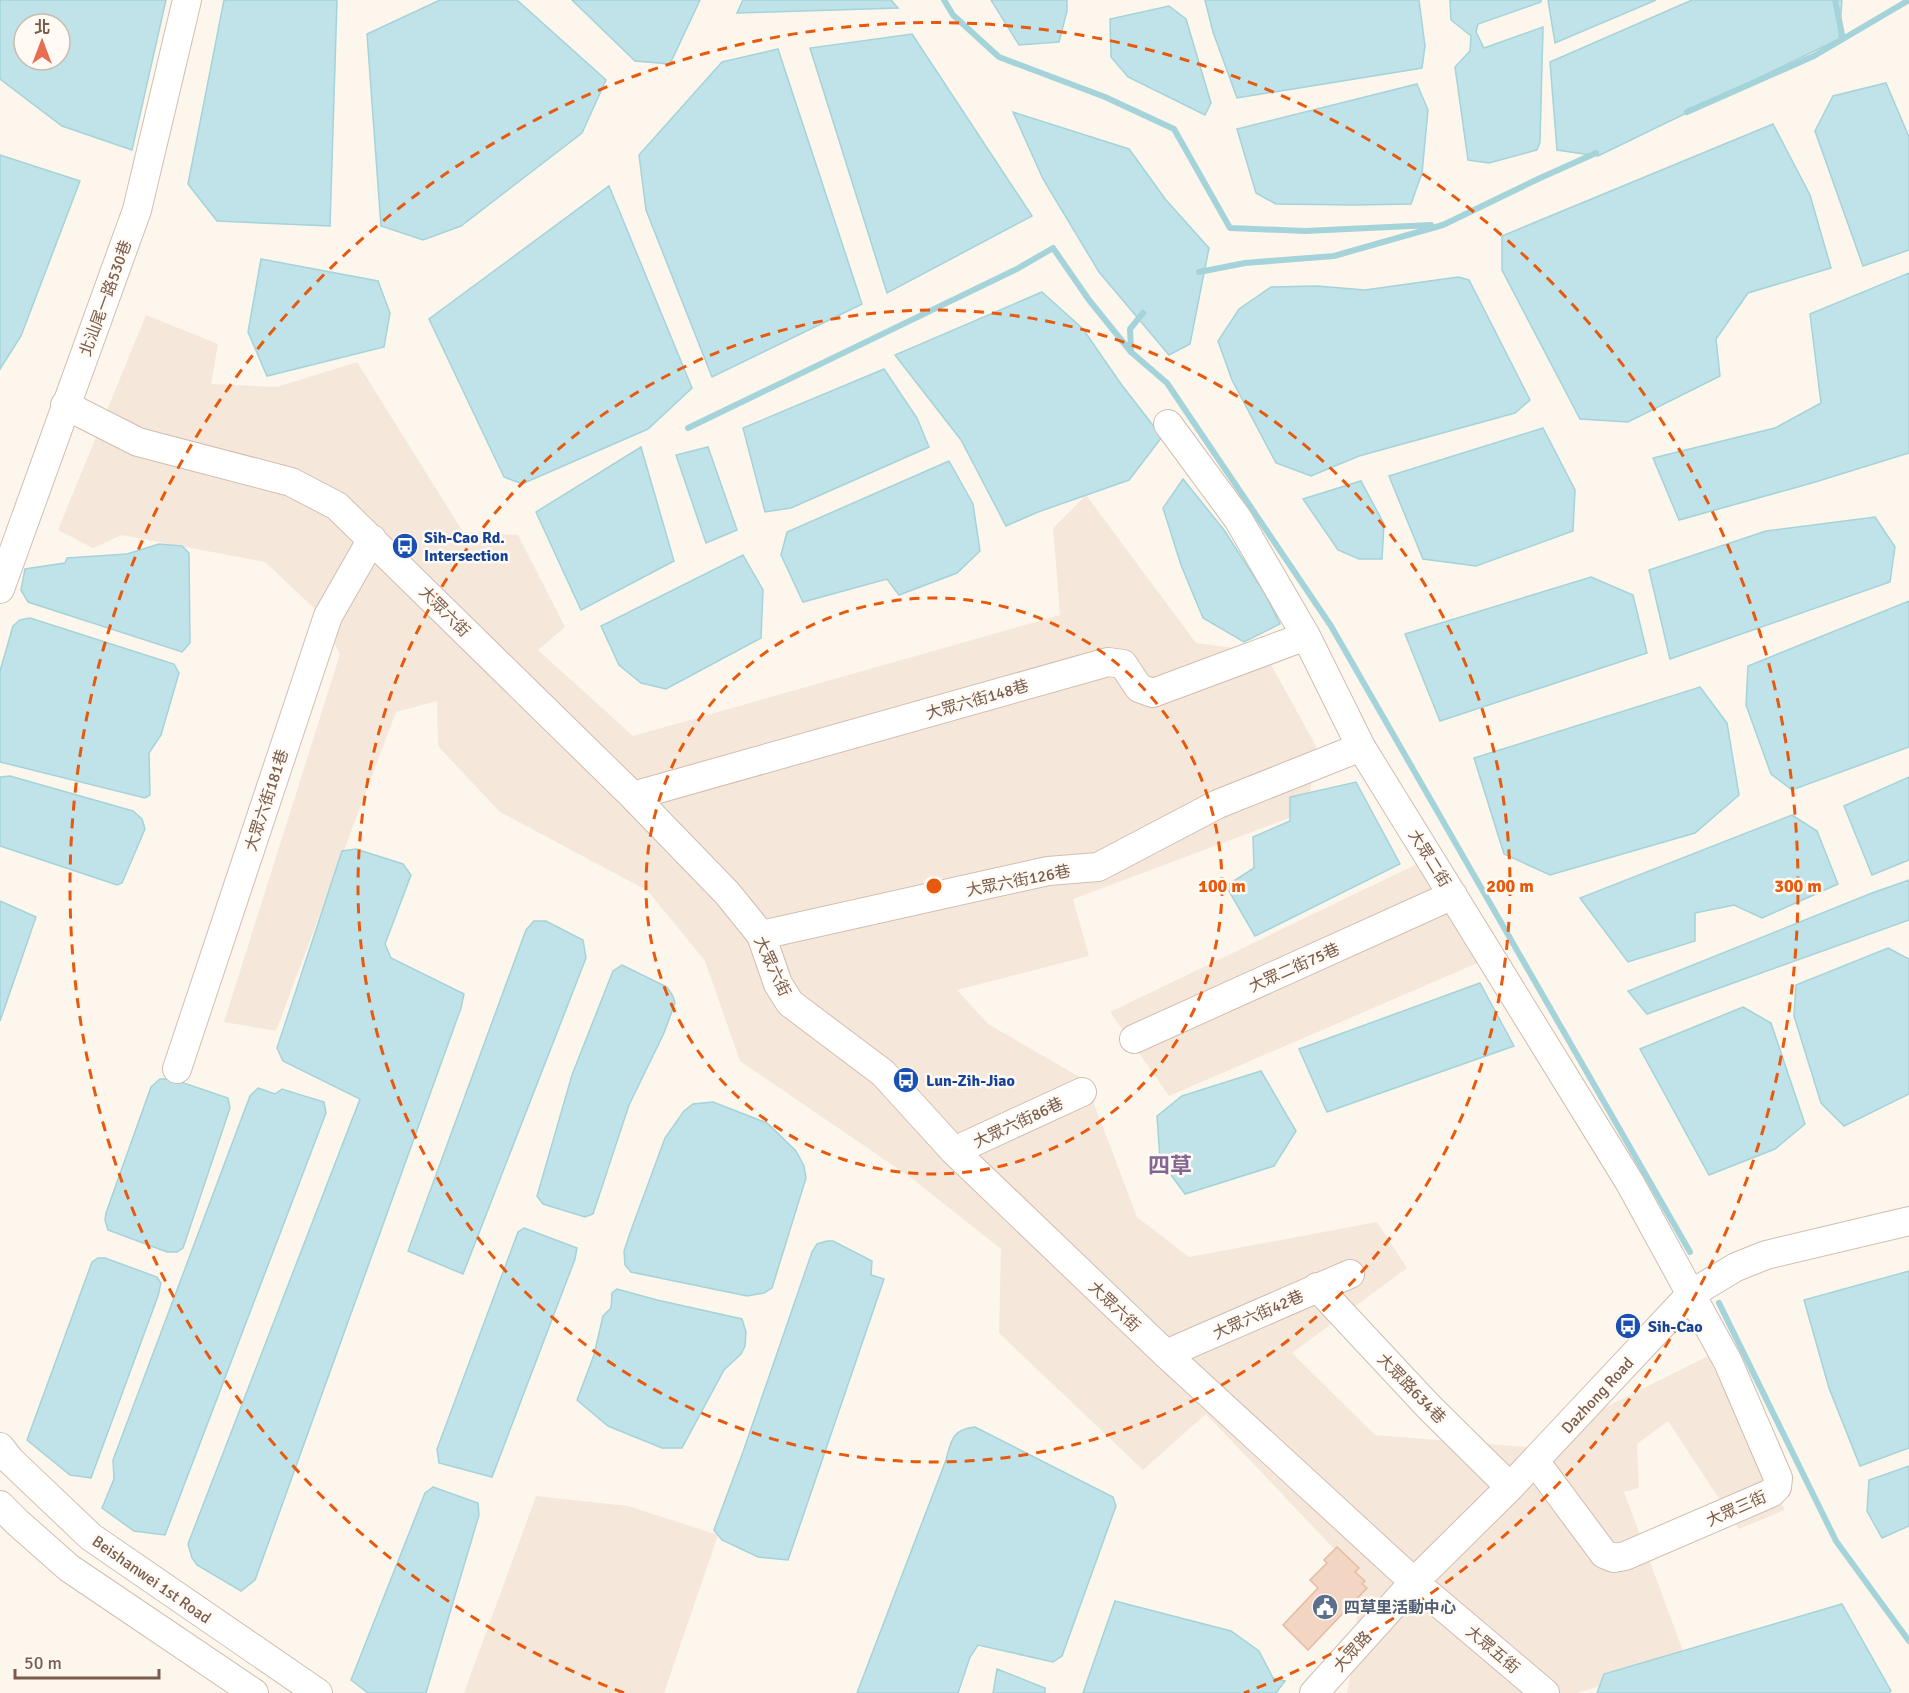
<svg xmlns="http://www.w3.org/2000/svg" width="1909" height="1693" viewBox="0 0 1909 1693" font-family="Signika,'Noto Sans TC',sans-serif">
<rect width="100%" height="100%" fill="#fdf6ec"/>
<path fill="#f5e8da" d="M146,315L218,344L211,384L277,387L357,362L463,532L518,535L565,627L538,650L633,736L1060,615L1053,528L1086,495L1196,643L1264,652L1316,746L1308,811L1073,899L1089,956L957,990L988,1024L1085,1080L1137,1217L1189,1257L1377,1222L1407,1268L1292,1353L1375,1435L1526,1447L1708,1356L1785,1510L1739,1529L1668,1421L1637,1444L1639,1488L1624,1492L1686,1659L1577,1693H1347L1356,1644L1358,1574L1206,1414L1143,1470L999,1333L1001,1249L910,1177L740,1061L705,961L648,891L500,812L438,746L437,701L396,712L276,1031L224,1022L340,654L316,610L265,562L122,535L93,548L58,530Z
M1417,864L1480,962L1169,1096L1110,1012Z
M536,1496L628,1506L718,1535L664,1693H464Z"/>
<path fill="#bfe3e8" stroke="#a5d3da" stroke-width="1.5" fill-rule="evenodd" d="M0,0H166L132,150L62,126L0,79ZM24,24H60V60H24Z
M224,0H337L330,226L217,221L188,184Z
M440,0H517L606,80L582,133L461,226L423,240L381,226L367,34Z
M572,0H700L670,64L635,61Z
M743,0H891L898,8L737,13Z
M991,0H1067V11L1059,42L1019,45Z
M1205,0H1419L1425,46L1422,68L1237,98L1213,32Z
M1450,0H1541V2L1478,24L1476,32L1484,48L1543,27L1540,142L1537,150L1489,163L1468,160L1455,67L1470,51L1471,36L1451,20Z
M1548,0H1656L1555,43Z
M1692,0H1842L1839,39L1598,156L1557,150L1550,62Z
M1169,6L1186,19L1211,103L1205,115L1128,77L1111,57L1110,19Z
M912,34L1032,216L887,293L810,48Z
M778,49L862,304L712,377L646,210L639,155L722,62Z
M1886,83L1909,137V250L1863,266L1815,131L1833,96Z
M1417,84L1428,110L1422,173L1411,204L1354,205L1276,204L1256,193L1237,129Z
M1013,112L1129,149L1166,200L1209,248L1190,344L1169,355L1099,272L1043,179Z
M1773,124L1810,195L1831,268L1748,293L1716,339L1720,376L1628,422L1580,419L1502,270V236Z
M0,155L80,181L21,336L0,369Z
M609,186L692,388L648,429L522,484L504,477L429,319Z
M261,259L378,281L390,313L384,347L267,376L248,332Z
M1909,273V453L1812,483L1679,520L1653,458L1775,428L1821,403L1810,314Z
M1458,277L1469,280L1530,400L1515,413L1359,456L1311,476L1276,463L1232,380L1218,341L1239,309L1271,287L1317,286L1365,290Z
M1042,292L1083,329L1121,384L1162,437L1129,480L1038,512L1006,526L961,440L895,355Z
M884,369L917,418L929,447L791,508L765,512L743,428Z
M1543,428L1575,490L1573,531L1476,566L1423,559L1389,476Z
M641,447L674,561L581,610L536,512Z
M708,447L737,530L706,543L676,455Z
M949,461L973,504L980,551L957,573L899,595L887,579L803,602L781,555L787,532Z
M1183,479L1224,530L1264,592L1280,624L1244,642L1203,618L1181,565L1163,508Z
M1361,481L1384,524L1382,559H1359L1338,550L1303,499Z
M1875,517L1895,547L1890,582L1670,659L1649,570L1766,531Z
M159,544L182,546L189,553L190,643L182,652L28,602L21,590L25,569L65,563L67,558L127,554Z
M743,555L763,590L761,638L666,689L641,683L619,665L601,626Z
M1591,577L1633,595L1647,653L1440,721L1405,634Z
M1909,601V747L1792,790L1771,774L1746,705L1748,666Z
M30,618L174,664L179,673L161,735L149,753L150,795L145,798L0,762V671L13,626L20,620Z
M1700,687L1727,723L1739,795L1695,833L1550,875L1504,854L1474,758Z
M10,776L133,811L142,819L145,829L122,883L117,885L0,846V777Z
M1909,777V860L1872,875L1844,806Z
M1356,782L1400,864L1255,936L1226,886L1254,868L1253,837L1290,821V797Z
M1792,815L1817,831L1838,884L1762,918L1734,905L1695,913V941L1628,962L1580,898Z
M356,849L403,864L411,875L385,944L391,958L464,994L461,1008L255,1580L241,1591L197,1565L192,1558L188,1544L360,1099L283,1061L277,1048L342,851Z
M1909,880V920L1647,1014L1628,991L1872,893Z
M0,901L36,917L0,1021Z
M534,921H546L583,940L586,958L463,1274L408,1251L526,930Z
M1888,948L1909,959V1094L1844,1126L1821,1103L1794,1016L1796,985Z
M622,965L667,987L673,996L675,1003L664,1033L629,1105L593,1214L585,1217L543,1204L537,1196L572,1075L613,971Z
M1480,983L1514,1046L1327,1112L1299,1049Z
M1743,1007L1771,1023L1805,1124L1775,1149L1709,1175L1640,1049Z
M1261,1071L1296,1131L1274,1166L1185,1194L1160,1160L1157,1116L1182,1096Z
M160,1079H172L228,1098L230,1108L183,1248L177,1252H167L108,1230L105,1220L106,1213L151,1087Z
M258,1088L275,1094L282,1089L324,1102L326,1113L165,1535L134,1531L102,1508L114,1479L113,1460L250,1096Z
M713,1102L767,1123L796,1151L804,1166L806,1178L772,1288L764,1293L747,1296L631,1272L625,1265L624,1251L630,1233L665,1138L684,1111L693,1104Z
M524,1228L577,1248L575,1259L492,1477L439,1463L437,1449L518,1232Z
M827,1241H833L872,1261L871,1275L884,1279L788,1560L758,1557L722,1540L714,1530L743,1452L812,1252L817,1244Z
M98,1258H105L157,1277L161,1283L158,1296L91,1478L70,1475L27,1440L92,1262Z
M1909,1271V1448L1860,1466L1829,1388L1804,1300Z
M617,1289L657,1300L742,1319L746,1332L745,1346L741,1354L724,1370L682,1448H662L608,1426L577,1400L594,1355L603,1316L611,1308L612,1293Z
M975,1427L1113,1497L1116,1506L1062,1656L1053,1662L978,1645L970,1657L958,1693H857L946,1460C951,1441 952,1429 975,1427Z
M1909,1466V1526L1882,1538L1867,1511L1869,1480Z
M433,1487L478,1503L479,1515L426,1693H368L351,1680L425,1493Z
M1115,1601L1231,1631L1259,1651L1273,1678L1285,1681L1276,1693H1083Z
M1842,1604L1891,1691L1888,1693H1597L1604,1674Z
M997,1669L1045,1688V1693H993Z"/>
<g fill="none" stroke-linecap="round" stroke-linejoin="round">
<path stroke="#a5d3da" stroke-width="6" d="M944,0L953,15L999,57L1105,97L1174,129L1230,228L1306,231L1431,225
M1835,0L1843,39
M1687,112L1814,56L1909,0
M1199,272L1245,263L1334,256L1443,225L1538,179L1596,153
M1131,352L1130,329L1143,313
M688,428L1017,269L1053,248L1089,300L1131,352L1167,383L1331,626L1690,1252
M1719,1303L1836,1541L1909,1641"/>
</g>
<path fill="#f3d5c3" stroke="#e6bba3" stroke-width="1.5" d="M1337,1547L1359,1568L1355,1572L1365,1581L1362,1584L1367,1588L1308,1650L1283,1625L1318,1588L1310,1580L1327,1563L1324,1560Z"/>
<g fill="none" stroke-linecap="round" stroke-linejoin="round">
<g stroke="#d1beb0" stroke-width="30">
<path id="minor" d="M65,405L138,442L291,482L337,506L633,796L727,893L761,935L778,984L790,1003L883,1073L954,1151L1166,1354L1414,1582L1545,1693
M1168,424L1238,519L1306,636L1361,747L1630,1183L1728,1362L1778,1478L1777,1487L1771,1493L1625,1556L1614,1558L1604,1554L1535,1461
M0,589L137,210L187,0
M633,796L1108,662L1123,664L1139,688L1153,693L1306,636
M761,935L1048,871L1098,867L1218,804L1361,747
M1134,1039L1453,895
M177,1069L328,616L372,539
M954,1151L1082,1092
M1317,1287L1429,1407L1510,1487
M1166,1354L1350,1274
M0,1447L10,1460L91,1537L318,1693
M0,1505L17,1522L69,1568L254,1693
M1314,1693L1414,1582L1510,1487L1691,1294L1736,1267L1766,1255L1909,1221"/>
</g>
<use href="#minor" stroke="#fff" stroke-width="28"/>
</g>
<g fill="none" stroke="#e8590c" stroke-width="3" stroke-dasharray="10 8">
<circle cx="934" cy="886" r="288"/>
<circle cx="934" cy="886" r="576"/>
<path d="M624 1693A864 864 0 1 1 1244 1693"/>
</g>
<defs>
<g id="bus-disc" transform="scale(1.35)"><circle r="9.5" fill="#1a4fb4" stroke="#fffaf3"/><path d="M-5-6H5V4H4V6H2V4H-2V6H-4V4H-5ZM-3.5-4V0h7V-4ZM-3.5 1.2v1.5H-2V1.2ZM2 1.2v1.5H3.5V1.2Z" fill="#fff"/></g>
<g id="civic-disc" transform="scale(1.35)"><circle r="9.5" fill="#5c6f8a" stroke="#fffaf3"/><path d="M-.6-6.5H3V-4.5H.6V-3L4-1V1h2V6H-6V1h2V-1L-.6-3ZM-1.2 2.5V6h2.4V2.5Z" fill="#fff"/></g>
</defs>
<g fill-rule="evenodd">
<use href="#bus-disc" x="405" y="546"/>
<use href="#bus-disc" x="906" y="1080"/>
<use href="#bus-disc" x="1628" y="1326"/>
<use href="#civic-disc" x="1325" y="1607"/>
</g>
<g text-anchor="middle" stroke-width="5" stroke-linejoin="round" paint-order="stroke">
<g font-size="16" fill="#7a5c4d" stroke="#fffaf3">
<text transform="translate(105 298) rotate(-70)" y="6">北汕尾一路530巷</text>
<text transform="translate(445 611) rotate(45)" y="6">大眾六街</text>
<text transform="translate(977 699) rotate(-16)" y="6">大眾六街148巷</text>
<text transform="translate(266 800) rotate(-72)" y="6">大眾六街181巷</text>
<text transform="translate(1430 858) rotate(58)" y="6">大眾二街</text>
<text transform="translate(1018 880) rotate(-11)" y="6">大眾六街126巷</text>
<text transform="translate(773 966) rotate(65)" y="6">大眾六街</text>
<text transform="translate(1294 967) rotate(-24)" y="6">大眾二街75巷</text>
<text transform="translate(1018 1122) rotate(-25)" y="6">大眾六街86巷</text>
<text transform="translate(1115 1306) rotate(44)" y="6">大眾六街</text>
<text transform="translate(1258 1314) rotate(-24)" y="6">大眾六街42巷</text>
<text transform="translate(1412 1388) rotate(46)" y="6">大眾路634巷</text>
<text transform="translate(1597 1395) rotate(-47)" y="6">Dazhong Road</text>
<text transform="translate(1736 1508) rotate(-24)" y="6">大眾三街</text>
<text transform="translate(152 1579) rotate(35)" y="6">Beishanwei 1st Road</text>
<text transform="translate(1493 1649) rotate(40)" y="6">大眾五街</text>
<text transform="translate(1352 1651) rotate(-48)" y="6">大眾路</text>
</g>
<g font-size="16" font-weight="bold" fill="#164399" stroke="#fffaf3" text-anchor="start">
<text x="424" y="543">Sih-Cao Rd.<tspan x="424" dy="18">Intersection</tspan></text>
<text x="926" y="1086">Lun-Zih-Jiao</text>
<text x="1648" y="1332">Sih-Cao</text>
</g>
<g font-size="16" font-weight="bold" fill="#4e5e75" stroke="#fffaf3" text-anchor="start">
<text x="1344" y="1613">四草里活動中心</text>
</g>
<g font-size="22" font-weight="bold" fill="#846695" stroke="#fffaf3">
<text x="1170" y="1173">四草</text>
</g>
</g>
<circle cx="934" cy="886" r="9" fill="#e8590c" stroke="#fffaf3" stroke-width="3"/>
<g font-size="18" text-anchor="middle" font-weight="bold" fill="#e8590c" stroke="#fffaf3" stroke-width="5" stroke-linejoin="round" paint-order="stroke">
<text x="1222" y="892">100 m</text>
<text x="1510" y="892">200 m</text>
<text x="1798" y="892">300 m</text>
</g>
<g transform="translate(42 42)"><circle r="28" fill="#fffaf3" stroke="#cabbb1" stroke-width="1.5"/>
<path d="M0-4.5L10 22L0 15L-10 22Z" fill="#e76f51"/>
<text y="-9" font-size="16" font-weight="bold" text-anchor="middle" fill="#7a5c4d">北</text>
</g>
<path d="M15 1669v9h144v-9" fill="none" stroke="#7a5c4d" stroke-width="3"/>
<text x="24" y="1669" font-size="18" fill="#7a5c4d" stroke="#fffaf3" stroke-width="4.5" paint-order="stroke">50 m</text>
</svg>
